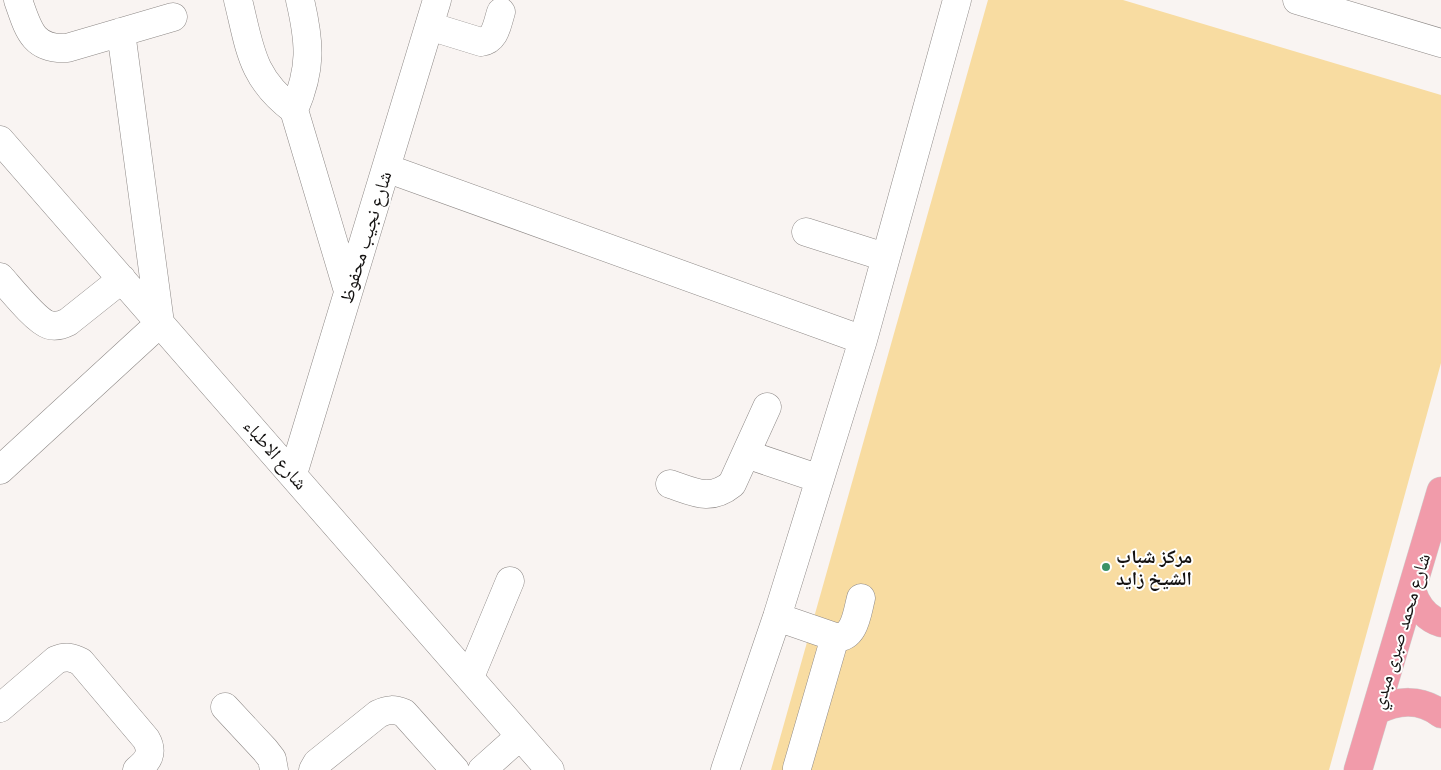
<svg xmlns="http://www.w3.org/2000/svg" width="1441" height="770" viewBox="0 0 1441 770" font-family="Signika,'Noto Naskh Arabic',sans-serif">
<rect width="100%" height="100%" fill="#f9f4f2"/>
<path fill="#f8dca1" d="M988,0H1123L1441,95V363L1329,770H771Z"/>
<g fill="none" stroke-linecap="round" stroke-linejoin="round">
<g stroke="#8e8987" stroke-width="29">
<path id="minor" d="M18,0C28,28 32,50 67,48L173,17
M238,0C250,48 251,78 294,110L348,291
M1297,0L1441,43
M429,26L481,42C496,40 497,24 501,12
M294,110C312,68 310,43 300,0
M0,140L550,770
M386,168L863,340
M806,232L885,257
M0,277C10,288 36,321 49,325C56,327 62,325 68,322L122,279
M746,454L820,479
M0,470L160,323L121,32
M293,474L437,0
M670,484C694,492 710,502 732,484L767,407
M777,617L835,637C855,639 857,613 861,598
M470,677L510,581
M225,707L265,750L272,759L274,770
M0,708L56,660C66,656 72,657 81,662L146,739C154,753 148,761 137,770
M797,768L835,637
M313,770L317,763L378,714C388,709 394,709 404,713L455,770
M482,770L520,736
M725,770L777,617L863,340L957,0"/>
</g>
<g stroke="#d0d0cf" stroke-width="29">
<path id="major" d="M1412,591C1417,606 1425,618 1441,623
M1376,711C1397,700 1421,698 1441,714
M1358,770L1441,491"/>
</g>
<use href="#minor" stroke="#fff" stroke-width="28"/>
<use href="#major" stroke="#f19baa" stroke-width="28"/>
</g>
<circle fill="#3b9266" stroke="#fff" stroke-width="2" cx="1106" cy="567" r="5"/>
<g text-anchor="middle" stroke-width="4" stroke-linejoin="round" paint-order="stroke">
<g font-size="19" fill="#141211" stroke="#fff">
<text transform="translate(365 237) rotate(-73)" y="7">شارع نجيب محفوظ</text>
<text transform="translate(276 454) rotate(49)" y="7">شارع الاطباء</text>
<text transform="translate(1400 631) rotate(-73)" y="7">شارع محمد صبرى مبدي</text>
</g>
<g font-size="19" font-weight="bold" fill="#141211" stroke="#fff" text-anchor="start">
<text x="1116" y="563">مركز شباب<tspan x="1116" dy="22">الشيخ زايد</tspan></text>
</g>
</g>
</svg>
